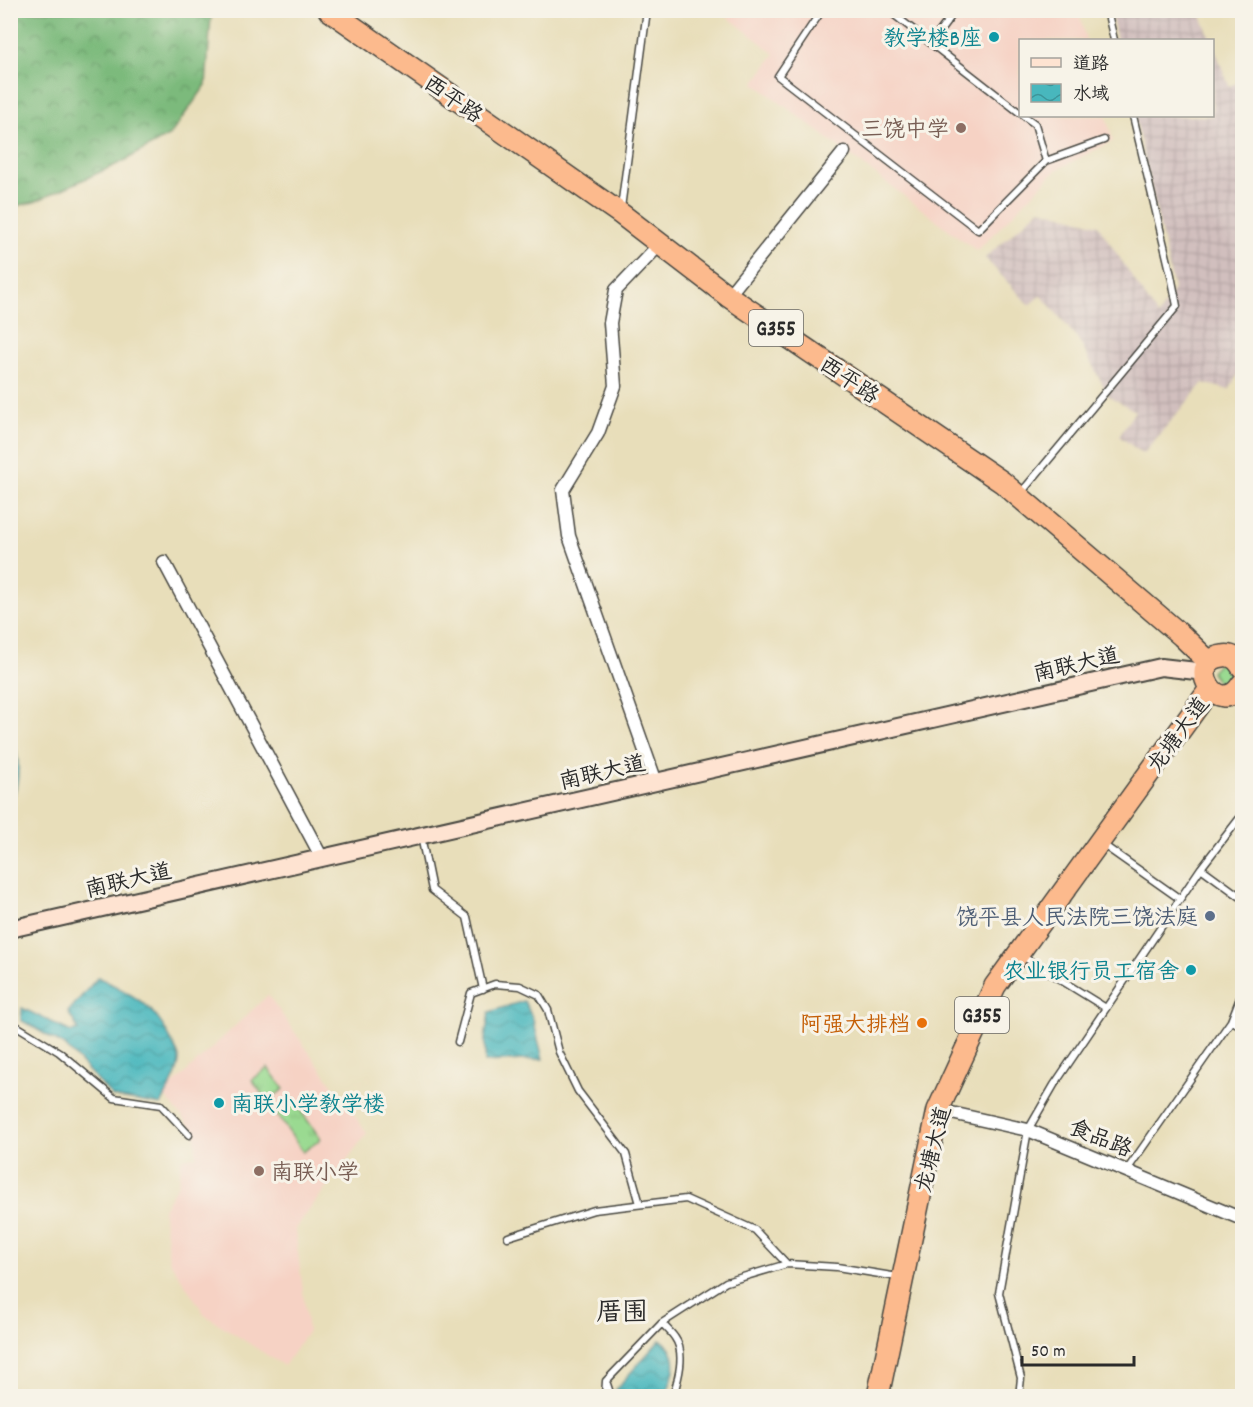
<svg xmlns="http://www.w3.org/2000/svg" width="1253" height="1407" viewBox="0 0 1253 1407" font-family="Dekko,'LXGW WenKai TC',sans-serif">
<defs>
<pattern id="industrial-grid" width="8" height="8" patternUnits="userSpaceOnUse" patternTransform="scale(1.5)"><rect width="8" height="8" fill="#d1bfbe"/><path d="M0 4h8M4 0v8" fill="none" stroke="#b4a4a3"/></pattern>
<pattern id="grass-tufts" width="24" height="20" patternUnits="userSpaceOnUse" patternTransform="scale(1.5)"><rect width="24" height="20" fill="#9ada91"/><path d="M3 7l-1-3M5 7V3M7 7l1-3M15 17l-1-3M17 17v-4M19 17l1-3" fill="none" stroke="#85bb7d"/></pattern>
<pattern id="forest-crowns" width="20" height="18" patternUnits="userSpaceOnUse" patternTransform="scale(1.5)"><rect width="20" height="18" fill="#7bba7b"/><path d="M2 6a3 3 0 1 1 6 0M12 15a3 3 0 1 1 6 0" fill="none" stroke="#659765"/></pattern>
<pattern id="water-waves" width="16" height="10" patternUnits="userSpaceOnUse" patternTransform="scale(1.5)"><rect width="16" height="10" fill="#48b7bd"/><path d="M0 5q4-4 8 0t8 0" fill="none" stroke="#3c959a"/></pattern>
</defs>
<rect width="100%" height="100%" fill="#f7f3e8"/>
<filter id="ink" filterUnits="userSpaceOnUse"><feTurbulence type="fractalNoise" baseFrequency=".0167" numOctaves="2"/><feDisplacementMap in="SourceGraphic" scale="12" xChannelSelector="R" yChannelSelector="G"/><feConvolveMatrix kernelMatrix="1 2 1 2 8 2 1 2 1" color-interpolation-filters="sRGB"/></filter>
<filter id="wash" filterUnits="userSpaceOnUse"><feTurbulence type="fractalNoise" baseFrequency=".008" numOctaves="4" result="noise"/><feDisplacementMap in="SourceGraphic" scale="24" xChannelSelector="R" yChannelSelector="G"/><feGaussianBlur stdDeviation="1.35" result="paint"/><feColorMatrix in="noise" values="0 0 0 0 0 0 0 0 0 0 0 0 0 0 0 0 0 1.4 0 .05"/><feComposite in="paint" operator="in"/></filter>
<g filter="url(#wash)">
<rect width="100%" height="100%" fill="#e8deba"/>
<path fill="#f6d2c4" d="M720,11H1079L1086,40H1020V116H1106L1113,141L1056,170L977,251L754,83L775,54Z
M268,995L367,1133L295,1229L308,1331L284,1366L205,1315L169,1260L163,1209L178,1184L182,1158L196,1157L195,1132L163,1094Z"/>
<path fill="url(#industrial-grid)" d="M1112,10L1199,11L1211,40H1117L1111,14Z
M1213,44L1229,86L1242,81V367L1229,390L1203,383L1143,454L1119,436L1135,411L1109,396L1078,339L1041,295L1029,305L985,258L1040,209L1098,225L1158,316L1174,289L1135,116H1212Z"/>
<path fill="url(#grass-tufts)" stroke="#62825e" stroke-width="1.5" d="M1221,661L1240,672L1223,690L1211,672Z
M268,1068L284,1089L267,1101L252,1080Z
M292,1099L321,1139L303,1152L275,1112Z"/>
<path fill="url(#forest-crowns)" stroke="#537253" stroke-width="1.5" d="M10,11H208L211,16L206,85L170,135L122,162L34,202L11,207Z"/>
<path fill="url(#water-waves)" stroke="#3a7174" stroke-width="1.5" d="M11,735C21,757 20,782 11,803Z
M98,977C134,996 151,1001 171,1040C173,1045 178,1051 179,1057C180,1073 167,1091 161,1105L113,1097L65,1046L21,1020L22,1008L71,1032L79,1030L68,1012Z
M524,1001L533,1019L543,1059L485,1062V1039L489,1012Z
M660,1340C683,1353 674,1377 665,1396H617L616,1389Z"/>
</g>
<g filter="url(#ink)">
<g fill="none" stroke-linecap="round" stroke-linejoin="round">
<g stroke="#474640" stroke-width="9">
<path id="lane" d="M822,10L778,76L978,230L1046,161L1104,140
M888,10L1020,113
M1107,10L1114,40
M931,43L956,10
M1024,116L1035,124L1046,161
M621,208L647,10
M1020,494L1177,306L1171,275L1133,116
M421,836L432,890L467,917L483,989
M1102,844L1180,899
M1201,868L1242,898
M1022,956L1106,1008
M1231,1021L1242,1026
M10,1022L59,1052L114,1098L161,1105L189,1135
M458,1042L471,993L495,984L520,986L539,995L548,1010L559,1052L578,1091L626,1154L640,1204
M1127,1170L1231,1021L1242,993
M508,1237L594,1210L686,1199L755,1230L787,1264
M662,1323C666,1328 672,1333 675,1338C686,1353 678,1380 673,1396
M607,1384L611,1396
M605,1396L606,1381L662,1323L726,1282L787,1264L837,1267L898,1277
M1019,1396L1021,1378L999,1293L1028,1130L1054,1085L1201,868L1242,815"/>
</g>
<g stroke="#474640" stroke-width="15">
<path id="street" d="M728,296L844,152
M164,562L322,858
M656,782L569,536L563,490L598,433L615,386L610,323L616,290L660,244
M938,1110L1028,1130L1242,1219"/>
</g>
<g stroke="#474640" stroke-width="20">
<path id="secondary" d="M10,929L1161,667L1205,672"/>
</g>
<g stroke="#474640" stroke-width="24">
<path id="highway" d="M329,10L621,214L728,296L1002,482L1182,636L1209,662
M1242,667C1238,660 1232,654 1223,656C1183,661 1219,721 1242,684
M878,1396L938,1110L995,986L1210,689"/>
</g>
<use href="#lane" stroke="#fff" stroke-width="6"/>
<use href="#street" stroke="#fff" stroke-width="12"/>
<use href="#secondary" stroke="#fee3d1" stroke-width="16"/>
<use href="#highway" stroke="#fcba8d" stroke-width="21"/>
</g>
</g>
<g fill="#0f9aa8" stroke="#f7f3e8" stroke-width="2">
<circle cx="994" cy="37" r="6"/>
<circle cx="1191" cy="970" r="6"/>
<circle cx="219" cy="1103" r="6"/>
</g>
<g fill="#8d6e63" stroke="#f7f3e8" stroke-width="2">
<circle cx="961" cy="128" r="6"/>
<circle cx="259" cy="1171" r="6"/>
</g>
<circle fill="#5c6f8a" stroke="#f7f3e8" stroke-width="2" cx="1210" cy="916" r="6"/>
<circle fill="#e8710a" stroke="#f7f3e8" stroke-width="2" cx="922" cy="1023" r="6"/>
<g text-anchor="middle" stroke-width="6" stroke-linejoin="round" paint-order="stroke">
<g fill="#f7f3e8" stroke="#686764" stroke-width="1.5">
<rect x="749" y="310" width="54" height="36" rx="4.5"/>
<rect x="955" y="997" width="54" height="36" rx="4.5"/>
</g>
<g font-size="21" font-weight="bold" fill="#2b2b2b">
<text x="776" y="335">G355</text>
<text x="982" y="1022">G355</text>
</g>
<g font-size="22" fill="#0d838f" stroke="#f7f3e8" text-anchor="end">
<text x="982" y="45">教学楼B座</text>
<text x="1179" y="978">农业银行员工宿舍</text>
<text x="231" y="1111" text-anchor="start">南联小学教学楼</text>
</g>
<g font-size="22" fill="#2b2b2b" stroke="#f7f3e8">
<text transform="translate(454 98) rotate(35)" y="8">西平路</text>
<text transform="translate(850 379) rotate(34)" y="8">西平路</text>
<text transform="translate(1076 663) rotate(-13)" y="8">南联大道</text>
<text transform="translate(1177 734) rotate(-54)" y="8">龙塘大道</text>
<text transform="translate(602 771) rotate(-13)" y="8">南联大道</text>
<text transform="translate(128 879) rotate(-13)" y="8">南联大道</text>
<text transform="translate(1101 1137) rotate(22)" y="8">食品路</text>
<text transform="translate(932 1149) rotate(-76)" y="8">龙塘大道</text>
</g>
<g font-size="22" fill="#785e54" stroke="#f7f3e8" text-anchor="end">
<text x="949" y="136">三饶中学</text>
<text x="271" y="1179" text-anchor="start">南联小学</text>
</g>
<g font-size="22" fill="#4e5e75" stroke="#f7f3e8" text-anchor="end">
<text x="1198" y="924">饶平县人民法院三饶法庭</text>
</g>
<g font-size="22" fill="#c56008" stroke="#f7f3e8" text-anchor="end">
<text x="910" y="1031">阿强大排档</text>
</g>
<g font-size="26" fill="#2b2b2b" stroke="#f7f3e8">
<text x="622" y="1320">厝围</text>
</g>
</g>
<rect width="1253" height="1407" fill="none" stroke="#f7f3e8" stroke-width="36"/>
<rect x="1019" y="39" width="195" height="78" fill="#f7f3e8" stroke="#a5a39c" stroke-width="1.5"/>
<rect x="1031" y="58" width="30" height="9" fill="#fee3d1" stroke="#a5a39c" stroke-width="1.5"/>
<text x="1073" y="69" font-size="18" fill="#2b2b2b">道路</text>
<rect x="1031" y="84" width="30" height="18" fill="url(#water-waves)" stroke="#a5a39c" stroke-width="1.5"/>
<text x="1073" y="99" font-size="18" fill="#2b2b2b">水域</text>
<path d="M1022 1356v9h112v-9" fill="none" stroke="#2b2b2b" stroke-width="3"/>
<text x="1031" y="1356" font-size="18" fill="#2b2b2b" stroke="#f7f3e8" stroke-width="4.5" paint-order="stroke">50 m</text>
</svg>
